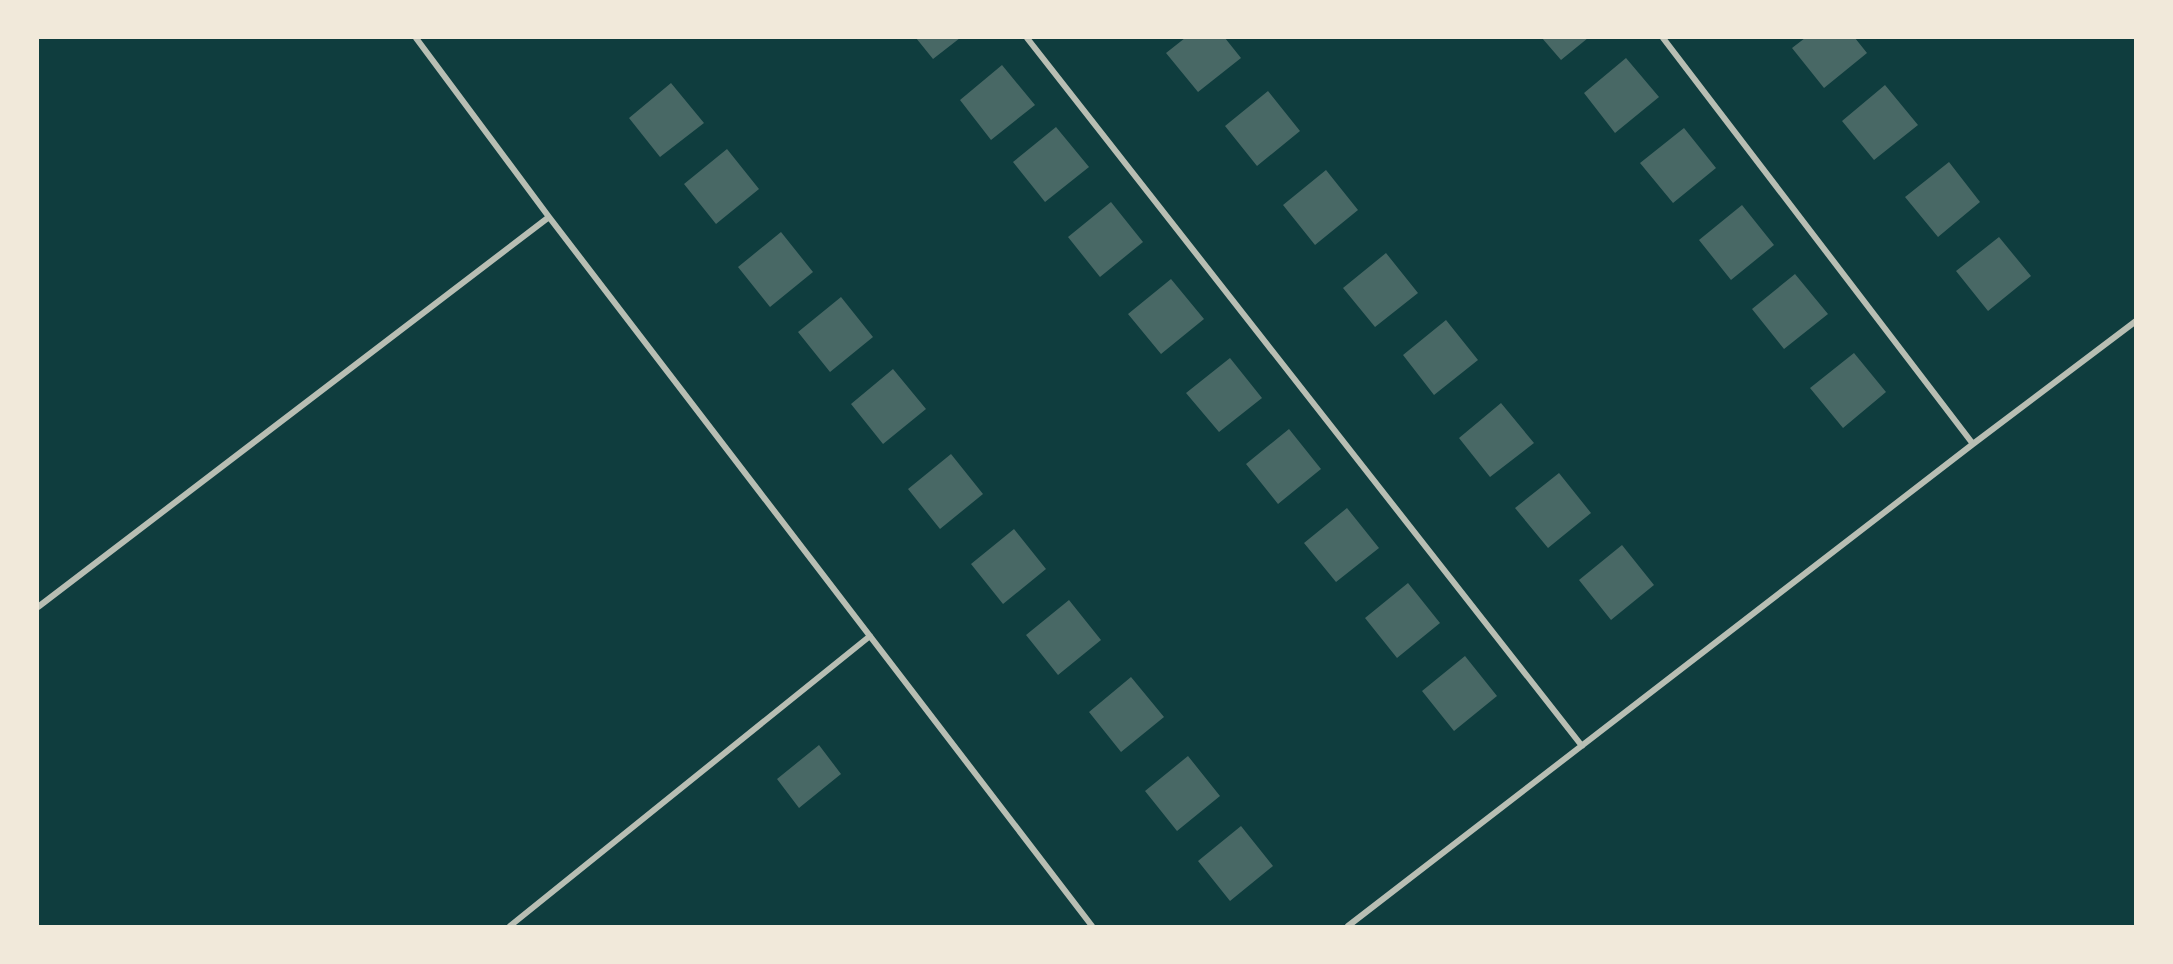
<svg xmlns="http://www.w3.org/2000/svg" width="2173" height="964" viewBox="0 0 2173 964" font-family="'Source Serif 4',serif">
<rect width="100%" height="100%" fill="#0f3d3e"/>
<path fill="#486865" d="M916,38H960L933,59Z
M1185,38H1225L1241,58L1198,92L1166,53Z
M1542,38H1588L1561,60Z
M1805,38H1855L1867,53L1824,88L1792,48Z
M1626,58L1659,97L1615,133L1584,93Z
M1002,65L1035,105L991,140L960,100Z
M671,83L704,123L660,157L629,118Z
M1885,85L1918,125L1874,160L1842,121Z
M1268,91L1300,131L1257,166L1225,126Z
M1056,127L1089,167L1045,202L1013,162Z
M1684,128L1716,168L1673,203L1640,163Z
M727,149L759,189L716,224L684,184Z
M1949,162L1980,202L1938,237L1905,197Z
M1326,170L1358,210L1315,245L1283,205Z
M1111,202L1143,242L1100,277L1068,237Z
M1742,205L1774,245L1731,280L1699,240Z
M781,232L813,272L770,307L738,267Z
M1999,237L2031,276L1988,311L1956,271Z
M1386,253L1418,293L1375,327L1343,288Z
M1795,274L1828,314L1784,349L1752,309Z
M1171,279L1204,319L1161,354L1128,314Z
M841,297L873,337L830,372L798,332Z
M1446,320L1478,360L1434,395L1403,355Z
M1854,353L1886,392L1843,428L1810,388Z
M1230,358L1262,398L1219,432L1186,393Z
M893,369L926,409L883,444L851,404Z
M1501,403L1534,443L1490,477L1459,438Z
M1289,429L1321,469L1278,504L1246,464Z
M951,454L983,494L940,529L908,489Z
M1559,473L1591,513L1548,548L1515,508Z
M1347,508L1379,548L1336,582L1304,543Z
M1014,529L1046,569L1003,604L971,564Z
M1622,545L1654,585L1611,620L1579,580Z
M1408,583L1440,623L1397,658L1365,618Z
M1069,600L1101,640L1058,675L1026,635Z
M1465,656L1497,696L1454,731L1422,691Z
M1131,677L1164,717L1121,752L1089,712Z
M819,745L841,774L799,808L777,779Z
M1188,756L1220,796L1177,831L1145,791Z
M1241,826L1273,866L1230,901L1198,861Z"/>
<g fill="none" stroke-linecap="round" stroke-linejoin="round">
<path stroke="#b8beb3" stroke-width="6" d="M416,38L549,217L1092,926
M1027,38L1582,746
M1663,38L1973,444
M38,607L549,217
M510,926L870,636
M1348,926L1973,444L2136,321"/>
</g>
<rect width="2173" height="964" fill="none" stroke="#f1e9da" stroke-width="78"/>
</svg>
